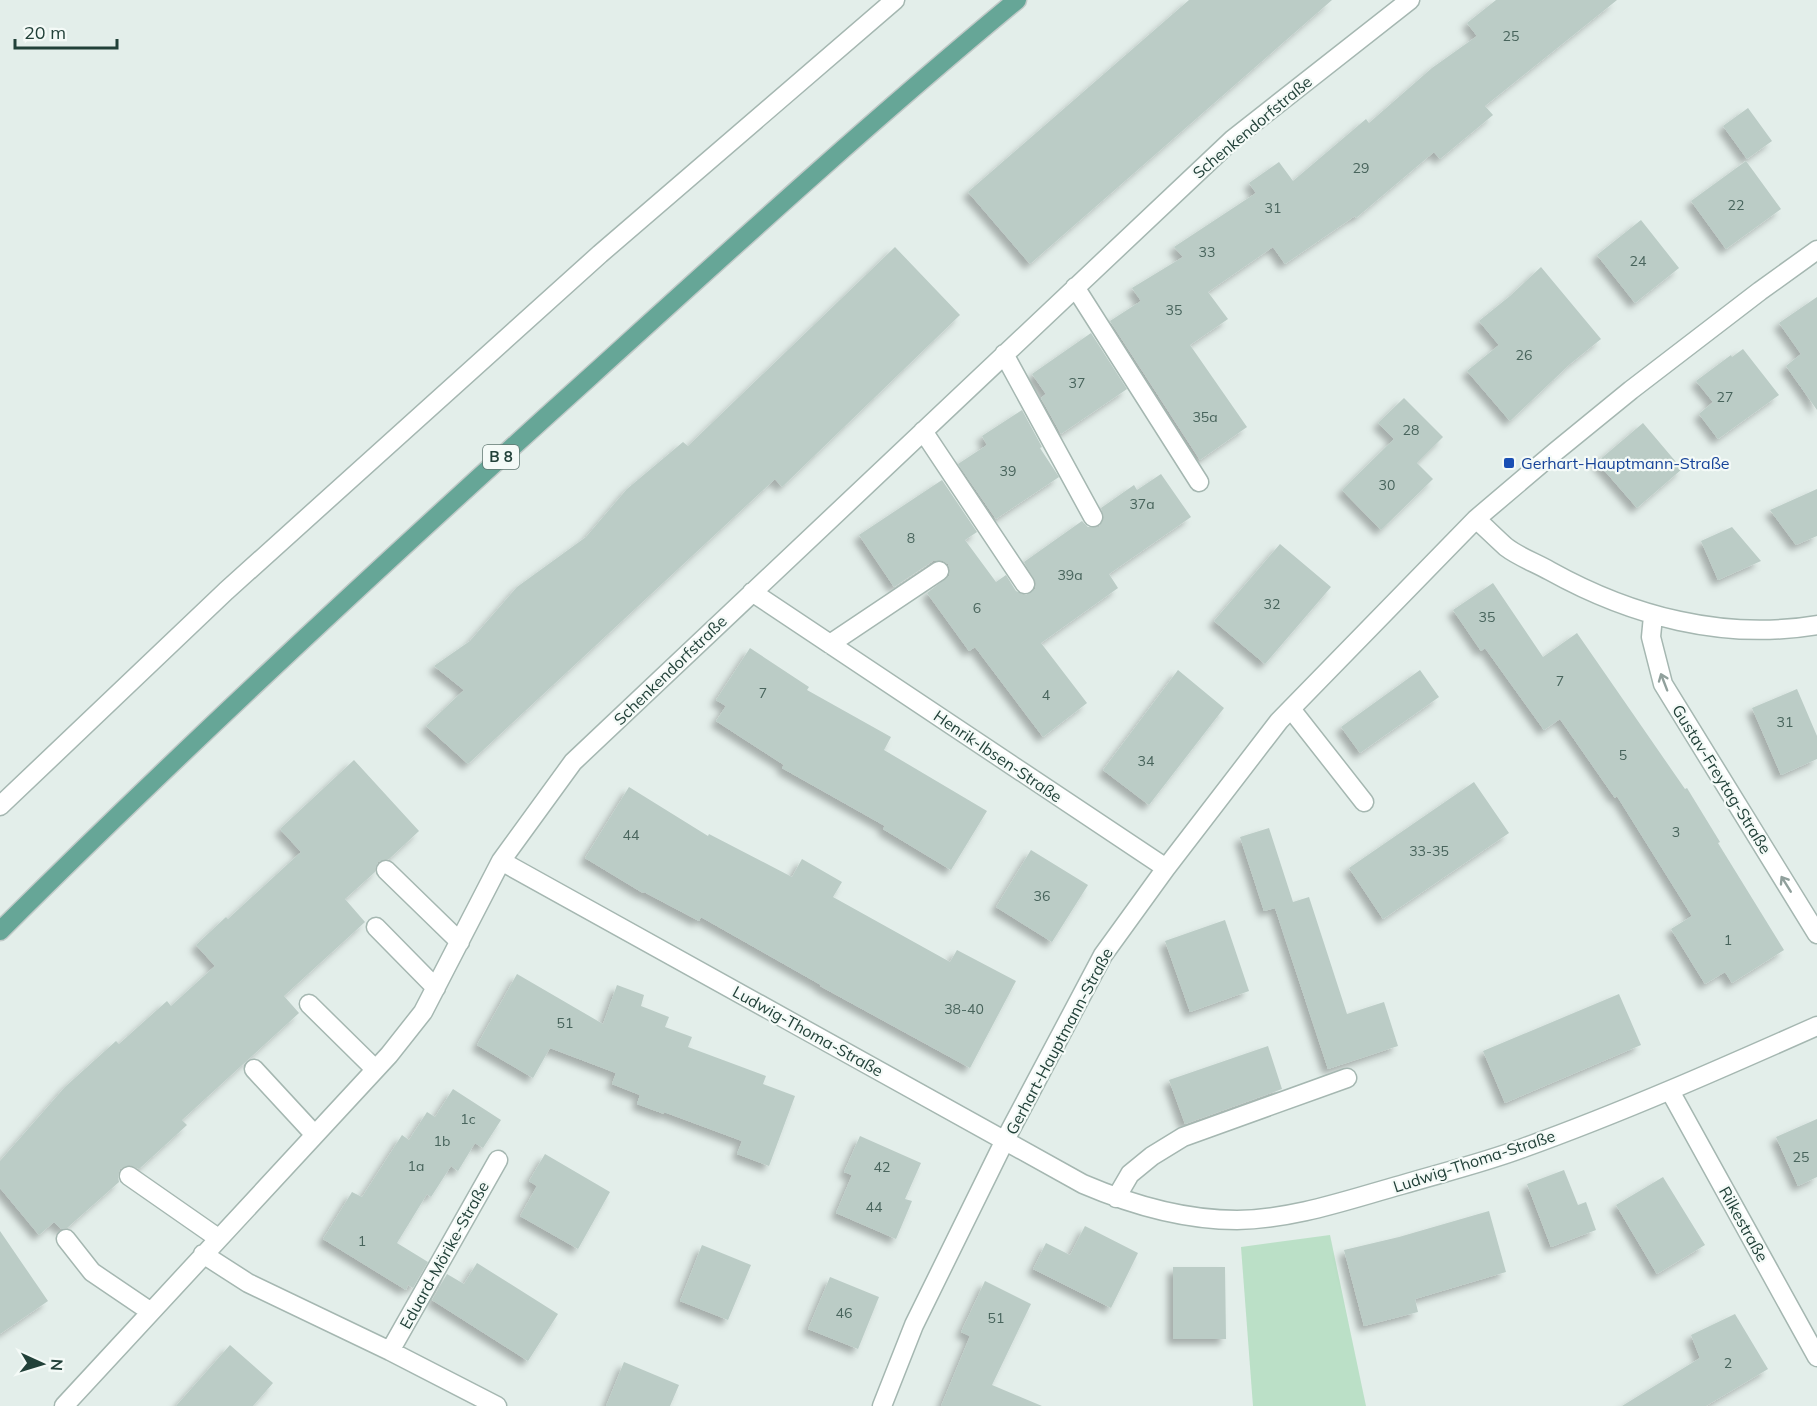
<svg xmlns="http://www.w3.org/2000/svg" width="1817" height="1406" viewBox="0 0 1817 1406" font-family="Mulish,sans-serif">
<defs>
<filter id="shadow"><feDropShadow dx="-5.5" dy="5.5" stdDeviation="3" flood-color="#0004"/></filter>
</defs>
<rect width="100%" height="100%" fill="#e3eeea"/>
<path fill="#bbe0c7" d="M1330,1235L1366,1406H1253L1241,1247Z"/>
<path fill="#bbccc6" filter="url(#shadow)" d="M1189,0H1332L1030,264L968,192Z
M1496,0H1617L1485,106L1493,115L1440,159L1434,152L1356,218L1355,216L1285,264L1273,247L1208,292L1228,319L1190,345L1247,427L1200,460L1110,321L1141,301L1132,288L1183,257L1174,247L1256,193L1249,183L1279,162L1293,181L1366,119L1369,123L1432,68L1477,36L1467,23Z
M1748,108L1772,141L1747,159L1723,126Z
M1746,161L1781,209L1726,249L1691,201Z
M1641,220L1679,268L1635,303L1597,255Z
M895,247L960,315L782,487L775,479L468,764L426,726L464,690L434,666L470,641L517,587L586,537L627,489L683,442L688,446Z
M1541,267L1601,339L1570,364L1510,421L1467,371L1499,345L1479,321L1510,296Z
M1817,297V410L1786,366L1801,354L1779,323Z
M1091,333L1127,389L1061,434L1041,398L1046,394L1032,374Z
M1743,349L1779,395L1718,439L1699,414L1713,402L1696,381L1731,355L1732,357Z
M1404,398L1443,437L1417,463L1433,479L1381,530L1342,490L1394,439L1378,423Z
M1022,410L1042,447L1040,448L1059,477L996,519L958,464L987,445L982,436Z
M1643,423L1682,469L1637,508L1597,462Z
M1161,474L1191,517L1109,574L1118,588L1041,643L1087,703L1043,737L975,647L969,651L927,593L949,576L950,570L948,564L943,561H933L894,587L859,535L942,480L977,532L965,540L996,582L1006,575L1016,591L1026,595L1035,589L1036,583L1024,562L1082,521L1088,527H1099L1104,518L1101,508L1134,485L1137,490Z
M1817,489V536L1796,545L1770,510Z
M1732,527L1761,561L1718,580L1701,541Z
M1280,544L1331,587L1265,664L1214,621Z
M1493,583L1543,657L1577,633L1685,789L1687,788L1720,842L1718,843L1784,950L1732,983L1725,972L1705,984L1671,929L1692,916L1617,796L1615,798L1560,719L1544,730L1485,648L1481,651L1453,610Z
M750,648L809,687L807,690L891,737L884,750L987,811L951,870L883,829L885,826L782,768L784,765L716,721L726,706L716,700Z
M1178,670L1224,708L1149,805L1103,770Z
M1420,670L1439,697L1360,753L1341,727Z
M1797,689L1817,736V759L1781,775L1752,708Z
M354,760L419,831L389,859L378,862L375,872L345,899L365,922L284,996L299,1013L182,1120L187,1125L139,1169L129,1165L120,1169L118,1176L119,1182L67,1228L61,1229L54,1222L39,1235L0,1188V1161L65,1087L116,1041L119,1044L167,1001L171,1006L215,966L196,945L226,917L228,919L301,852L280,829Z
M1474,782L1509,833L1383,919L1349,868Z
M629,787L708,836L709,834L792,877L802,859L842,882L833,897L950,962L957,950L1016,981L970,1068L820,986L821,985L701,917L699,921L644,892L643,893L585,858Z
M1269,828L1293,902L1309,897L1347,1014L1384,1002L1398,1046L1328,1069L1275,908L1264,911L1240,837Z
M1031,850L1088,885L1052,942L996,907Z
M1225,920L1249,991L1190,1012L1165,941Z
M517,974L603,1024L617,985L644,995L641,1006L669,1017L665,1027L692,1037L688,1047L766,1076L763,1084L795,1096L769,1166L737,1154L742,1141L664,1112V1114L637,1104L640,1095L612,1084L616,1073L550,1048L533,1078L477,1045Z
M1619,994L1641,1045L1505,1103L1483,1051Z
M1268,1046L1282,1089L1185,1124L1169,1080Z
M453,1089L501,1120L483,1148L475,1143L458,1171L451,1166L431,1197L427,1194L397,1243L428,1262L413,1288L408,1285L406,1290L323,1239L352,1192L362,1197L402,1135L409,1140L427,1112L435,1117Z
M1817,1119V1177L1798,1186L1776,1137Z
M860,1136L921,1163L905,1199L912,1201L896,1239L836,1213L852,1175L844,1172Z
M545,1154L610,1192L578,1249L520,1216L537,1186L529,1181Z
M1564,1170L1578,1205L1586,1202L1596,1230L1551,1247L1527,1184Z
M1663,1177L1705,1245L1657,1274L1616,1205Z
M1489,1211L1506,1272L1415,1299L1418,1312L1364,1326L1344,1250L1399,1237Z
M1085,1226L1138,1253L1111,1308L1033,1269L1046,1243L1070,1255Z
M0,1231L48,1301L0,1334Z
M702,1245L751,1265L728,1320L680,1301Z
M477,1263L558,1314L528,1361L432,1300L447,1274L464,1284Z
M1173,1267H1225L1226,1339H1173Z
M830,1277L879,1297L858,1349L808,1329Z
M985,1281L1031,1304L992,1385L1042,1406H941L970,1336L961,1332Z
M1735,1314L1768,1369L1706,1406H1622L1700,1358L1691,1335Z
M230,1345L273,1383L260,1398L253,1406H176Z
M624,1362L679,1385L670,1406H606Z"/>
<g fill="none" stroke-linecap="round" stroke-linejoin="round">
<g stroke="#a5b7b1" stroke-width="21">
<path id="minor" d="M1075,287L1199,482
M1004,354L1093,517
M923,431L1025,584
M1476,519C1486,528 1496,538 1506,547C1519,557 1536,563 1550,571C1631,616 1724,641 1817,625
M752,592L1166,868
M1653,616L1651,637L1663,684L1817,934
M830,644L939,571
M1291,709L1364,802
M0,806L226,591L600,254L895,0
M501,861L1083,1184C1132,1205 1184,1220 1237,1220C1294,1219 1347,1200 1401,1185C1441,1173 1483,1163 1523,1148C1623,1112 1720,1069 1817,1026
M386,870L460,942
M376,927L436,988
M309,1004L375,1069
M254,1069L315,1135
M1670,1091L1817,1357
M129,1176L218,1238
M1116,1198L1130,1174L1152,1156L1183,1137L1347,1078
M66,1239L92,1272L151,1312
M203,1254L248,1283L390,1351L497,1406
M390,1351L498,1160
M64,1406L389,1055L423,1012L501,861L573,762L1233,139L1410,0
M882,1406L914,1325L1005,1140L1103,955L1166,868L1279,721L1476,519L1555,452L1631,390L1760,291L1817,250"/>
</g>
<g stroke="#c1cac8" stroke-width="21">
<path id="major" d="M0,931C192,740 390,557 591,376C731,249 871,121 1017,0"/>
</g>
<use href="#minor" stroke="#fff" stroke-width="18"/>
<use href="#major" stroke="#66a697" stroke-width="18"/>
</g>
<defs><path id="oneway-shaft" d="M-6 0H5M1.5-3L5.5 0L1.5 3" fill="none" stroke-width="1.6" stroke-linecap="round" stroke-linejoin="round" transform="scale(1.5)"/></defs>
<g stroke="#90a09c">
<use href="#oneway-shaft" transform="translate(1664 682) rotate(-111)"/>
<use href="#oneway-shaft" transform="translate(1786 884) rotate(-122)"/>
</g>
<rect fill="#1a4fb4" stroke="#f4faf7" stroke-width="2" x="1503" y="457" width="12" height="12" rx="3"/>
<g text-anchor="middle" stroke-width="4.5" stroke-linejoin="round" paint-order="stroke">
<g font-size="14" fill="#48645c">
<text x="1511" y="41">25</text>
<text x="1361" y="173">29</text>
<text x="1736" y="210">22</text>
<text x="1273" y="213">31</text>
<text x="1207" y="257">33</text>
<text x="1638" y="266">24</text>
<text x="1174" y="315">35</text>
<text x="1524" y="360">26</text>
<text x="1077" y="388">37</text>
<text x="1725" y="402">27</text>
<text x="1205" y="422">35a</text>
<text x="1411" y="435">28</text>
<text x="1008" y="476">39</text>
<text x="1387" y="490">30</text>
<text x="1142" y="509">37a</text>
<text x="911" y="543">8</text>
<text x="1070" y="580">39a</text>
<text x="1272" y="609">32</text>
<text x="977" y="613">6</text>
<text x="1487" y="622">35</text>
<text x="1560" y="686">7</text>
<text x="763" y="698">7</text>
<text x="1046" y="700">4</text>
<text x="1785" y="727">31</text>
<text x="1623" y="760">5</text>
<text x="1146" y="766">34</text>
<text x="1676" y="837">3</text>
<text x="631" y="840">44</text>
<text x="1429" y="856">33-35</text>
<text x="1042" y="901">36</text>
<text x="1728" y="945">1</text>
<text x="964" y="1014">38-40</text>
<text x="565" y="1028">51</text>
<text x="468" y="1124">1c</text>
<text x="442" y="1146">1b</text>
<text x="1801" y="1162">25</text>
<text x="416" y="1171">1a</text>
<text x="882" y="1172">42</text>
<text x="874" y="1212">44</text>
<text x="362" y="1246">1</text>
<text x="844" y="1318">46</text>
<text x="996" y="1323">51</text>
<text x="1728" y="1368">2</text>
</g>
<rect fill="#f4faf7" stroke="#617872" stroke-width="1.5" x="483" y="445" width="36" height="24" rx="4.5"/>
<g font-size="15" font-weight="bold" fill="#224139">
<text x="501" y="462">B 8</text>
</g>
<g font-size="16" fill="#224139" stroke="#f4faf7">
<text transform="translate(1252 127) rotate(-40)" y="6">Schenkendorfstraße</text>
<text transform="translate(670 670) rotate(-44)" y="6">Schenkendorfstraße</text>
<text transform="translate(998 756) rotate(34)" y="6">Henrik-Ibsen-Straße</text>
<text transform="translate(1722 779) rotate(58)" y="6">Gustav-Freytag-Straße</text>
<text transform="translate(808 1031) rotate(29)" y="6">Ludwig-Thoma-Straße</text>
<text transform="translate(1059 1041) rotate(-62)" y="6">Gerhart-Hauptmann-Straße</text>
<text transform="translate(1474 1161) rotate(-18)" y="6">Ludwig-Thoma-Straße</text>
<text transform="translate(1744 1224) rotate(61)" y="6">Rilkestraße</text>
<text transform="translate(444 1255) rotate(-61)" y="6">Eduard-Mörike-Straße</text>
</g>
<g font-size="16" fill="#164399" stroke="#f4faf7" text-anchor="start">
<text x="1521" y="469">Gerhart-Hauptmann-Straße</text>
</g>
</g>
<g transform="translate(42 1364) rotate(94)" stroke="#f4faf7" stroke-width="4.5" paint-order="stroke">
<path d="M0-4.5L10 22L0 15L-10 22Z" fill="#224139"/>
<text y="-9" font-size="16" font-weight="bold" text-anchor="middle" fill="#224139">N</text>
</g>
<path d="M15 39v9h102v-9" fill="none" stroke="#224139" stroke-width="3"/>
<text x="24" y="39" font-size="18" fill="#224139" stroke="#f4faf7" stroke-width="4.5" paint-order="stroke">20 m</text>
</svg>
